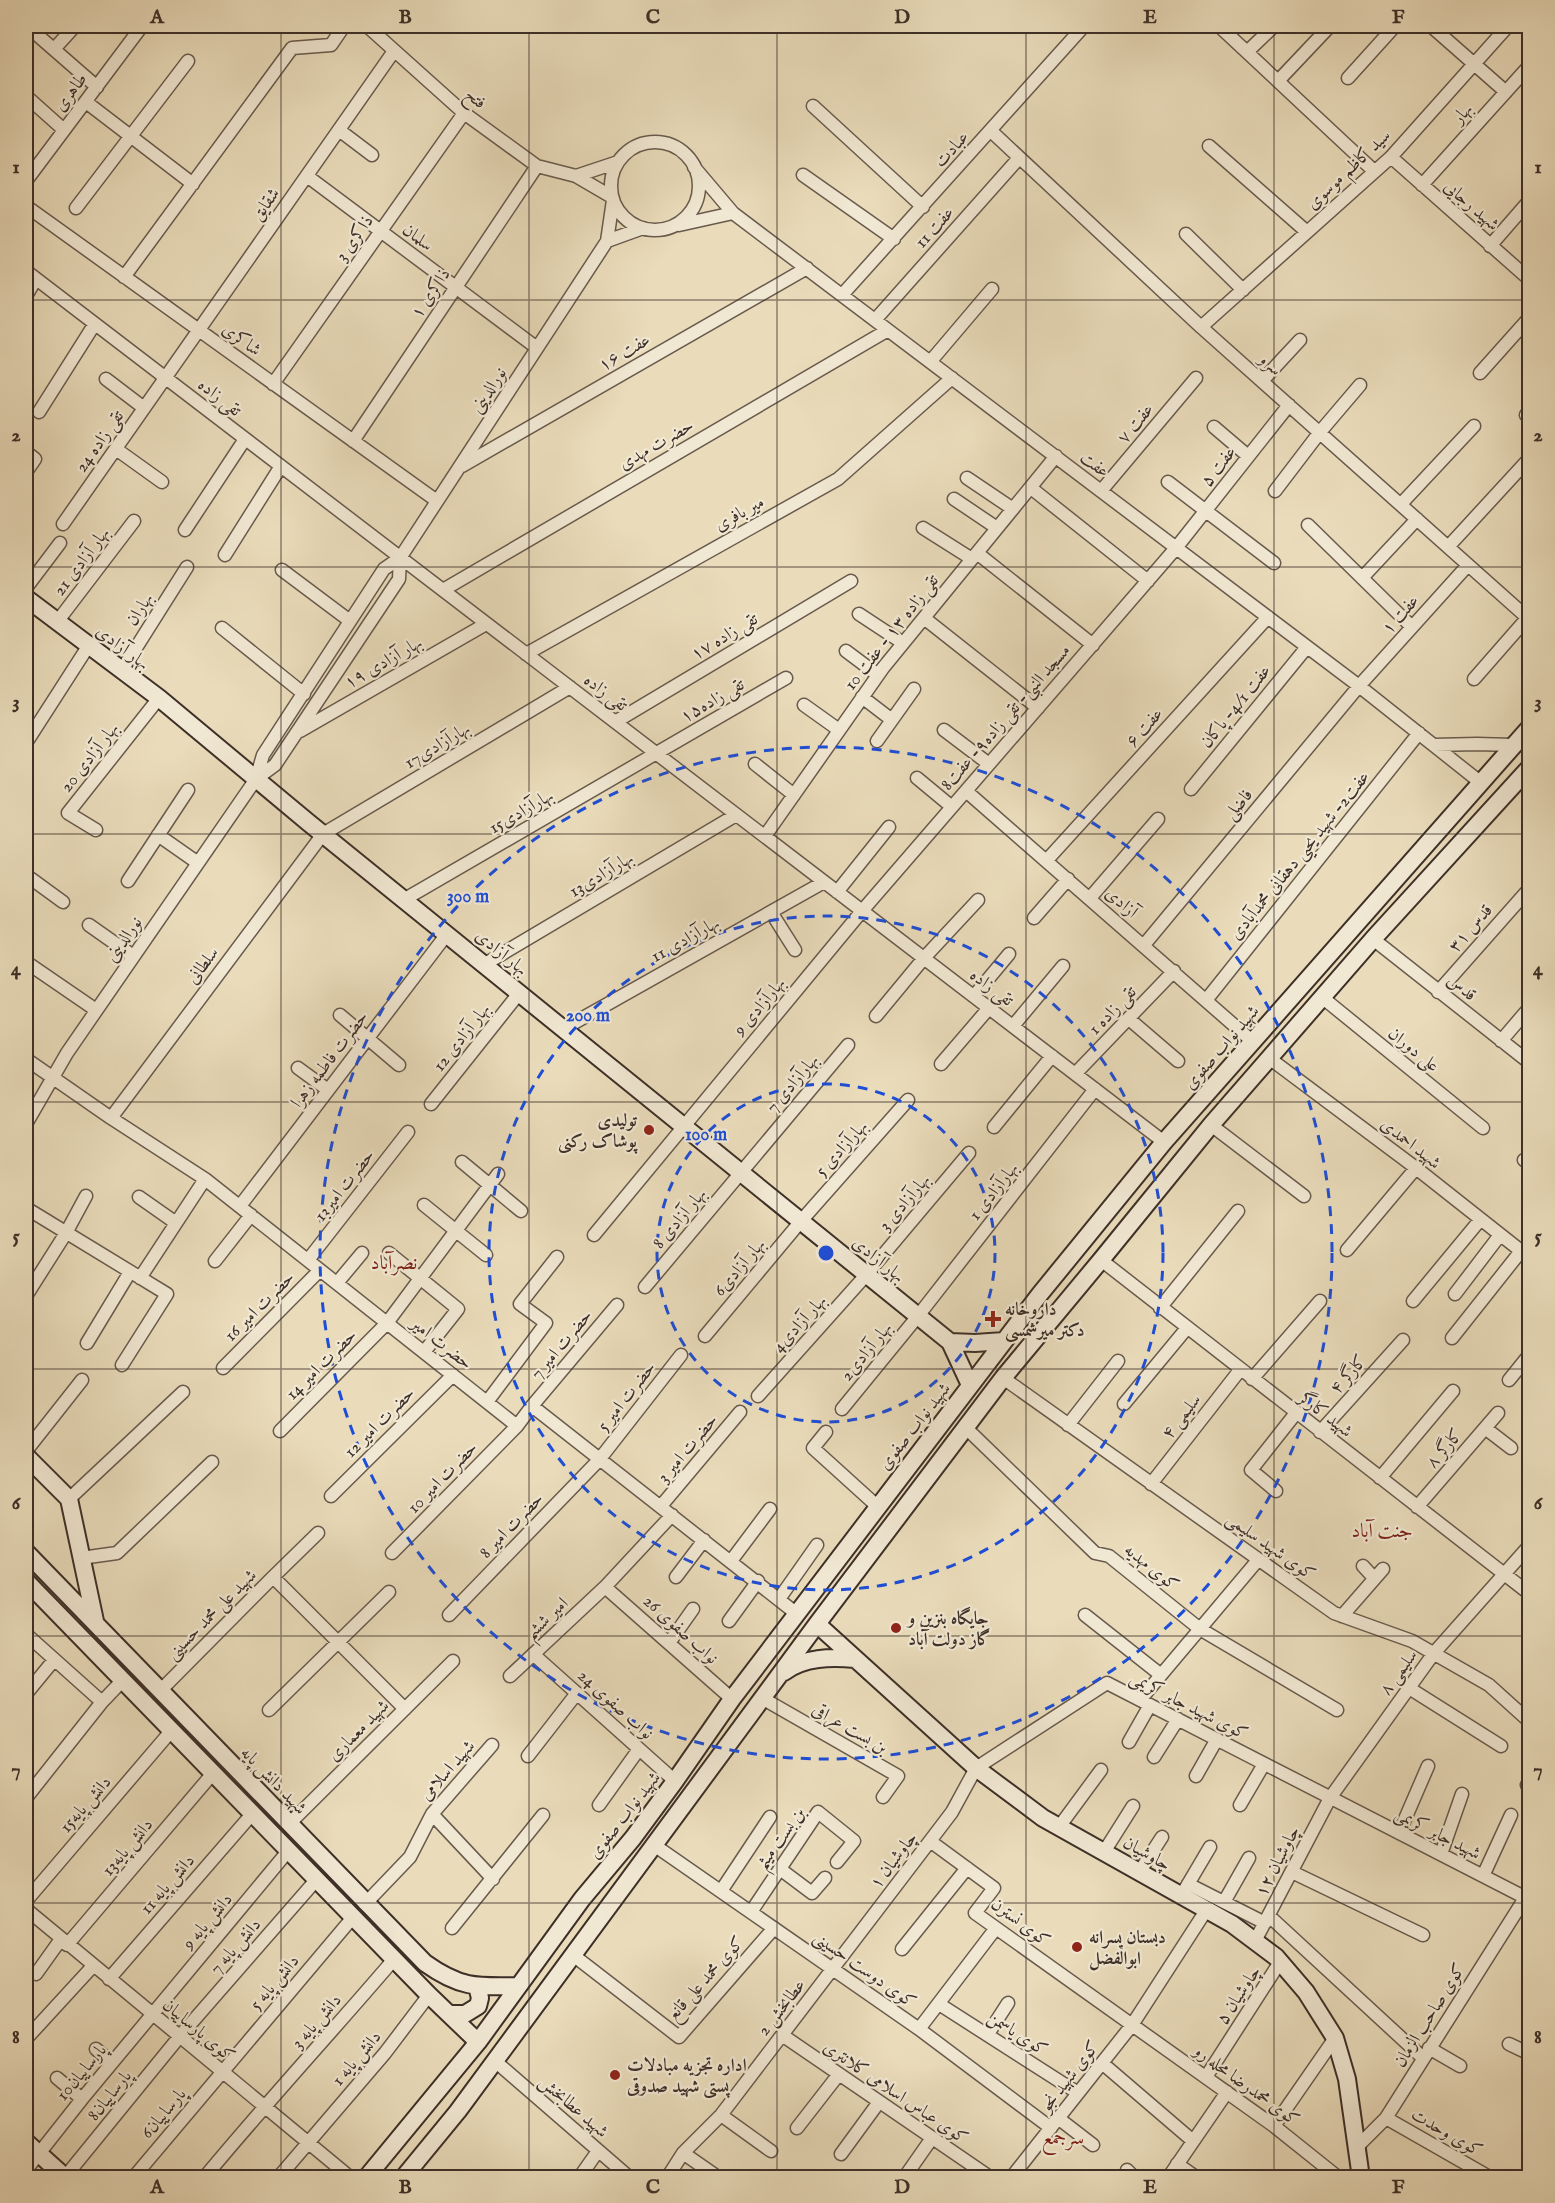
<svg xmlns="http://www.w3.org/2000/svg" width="1555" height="2203" viewBox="0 0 1555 2203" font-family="'IM FELL English',Amiri,serif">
<rect width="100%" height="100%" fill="#eadcbb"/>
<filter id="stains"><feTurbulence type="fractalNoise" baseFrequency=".00333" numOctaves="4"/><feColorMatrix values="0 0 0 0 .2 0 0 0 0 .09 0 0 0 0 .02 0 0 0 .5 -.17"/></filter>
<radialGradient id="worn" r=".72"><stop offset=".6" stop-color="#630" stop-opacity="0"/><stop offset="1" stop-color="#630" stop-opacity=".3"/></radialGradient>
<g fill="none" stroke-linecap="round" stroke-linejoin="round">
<g stroke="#685a4d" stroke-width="15">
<path id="street" d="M27,26L97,87
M367,26L464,113L537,166L576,176L612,197
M1219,26L1374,171
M1431,26L1506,92
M55,48L75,26
M1247,52L1274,26
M1348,78L1395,26
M1278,81L1330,26
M26,96L64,130
M86,102L193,184
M813,106L923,207
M339,130L372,155
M991,131L1201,327L1530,620
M611 186a44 44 0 1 1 88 0a44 44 0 1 1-88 0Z
M1209,146L1307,232
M1391,157L1530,280
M694,167L733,213L1359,686L1480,782
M803,175L894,239
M307,176L537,348
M576,176L618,162
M26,181L142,26
M1422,185L1530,65
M26,206L437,501
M76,208L188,61
M679,225L733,213
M1186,234L1243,290
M607,241L643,228
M1490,246L1530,200
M26,271L1164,1142
M124,277L292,48L331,45L344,26
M842,295L1084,26
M26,296L36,279
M875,320L1019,158
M1201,327L1391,157L1508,26
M930,362L992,289
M1480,373L1530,317
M106,379L144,408
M1262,381L1300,340
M273,384L464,113
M39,412L94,325
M1526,415L1530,410
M1214,427L1248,456
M353,441L537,166
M116,449L162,482
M26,452L35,459L26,472
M462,466L807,268
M967,478L1013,509
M1168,482L1274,563
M1031,488L1148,581
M1101,491L1196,378
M1275,491L1320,432L1360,385
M954,499L997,528
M1401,504L1474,426
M63,524L394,51
M1308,525L1412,627
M923,528L972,559
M185,530L245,439
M1448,547L1527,461
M977,553L1093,645
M225,555L281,466
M282,570L350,621
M1362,578L1417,519
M26,588L60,543
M443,590L888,330
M859,614L903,643
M924,618L1038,708
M57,622L134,521
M222,628L304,694
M846,651L878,675
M526,654L838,479L952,378
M122,670L187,567
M1474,679L1530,615
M862,697L892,720
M804,705L839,730
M615,722L851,581
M944,730L989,764
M300,731L486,624
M877,741L914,689
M26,743L89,645
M1434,745L1477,744L1513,745
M755,764L794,795
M917,778L952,807
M256,779L275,765L399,579L400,558
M1191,789L1307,647
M966,791L1252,1041
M96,830L68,813L159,698
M158,835L198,863
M765,836L883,668L1056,456
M1047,860L1268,617
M26,875L63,902
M128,881L188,790
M837,892L889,827
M1090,898L1158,819
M405,899L786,678
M771,912L795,950
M1034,918L1068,879
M89,925L133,956
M1373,939L1530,1063
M1144,945L1359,686L1468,565
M26,962L96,1010
M485,964L736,815
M1438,992L1530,888
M974,996L1009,954
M1323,998L1483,1128
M1207,999L1419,733
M340,1015L399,1065
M876,1016L924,958L978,900
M1129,1019L1178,1061
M1013,1026L1063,966
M565,1028L824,882
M1501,1041L1530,1007
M1269,1058L1416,1168L1530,1258
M26,1059L111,1118L205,1179L517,1426L532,1406L797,1614
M941,1064L989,1008
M298,1068L328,1090
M1075,1074L1174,971
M431,1104L520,992
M111,1118L323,834L570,687
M26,1124L67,1053L256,779L263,755L384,569L400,558L607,241L613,200
M1211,1125L1304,1196
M994,1127L1052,1056
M1524,1160L1530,1164
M462,1162L521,1211
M139,1197L176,1223
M424,1205L486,1255
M240,1206L447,934
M26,1208L167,1294L122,1365
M594,1235L862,911L1176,548L1289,405
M1347,1250L1416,1168
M389,1253L458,1309L424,1352
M308,1260L408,1132
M1101,1260L1530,1594
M215,1261L251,1215
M140,1278L205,1179
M337,1283L362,1253
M645,1287L848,1045
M1455,1294L1500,1235
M26,1296L66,1233L86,1196
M1413,1301L1480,1220
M1160,1308L1238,1211
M705,1336L801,1221L908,1100
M1452,1338L1521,1251
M87,1343L130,1272
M223,1368L320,1270
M1003,1378L1334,1613L1412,1641L1489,1685L1530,1722
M1252,1379L1320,1301
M1509,1380L1530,1354
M758,1396L867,1274L969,1153
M487,1402L546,1323L520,1304L557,1257
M1124,1404L1187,1328
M532,1406L617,1305
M842,1409L918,1316L1095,1089
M1068,1425L1118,1361
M965,1427L1095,1553L1109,1556L1200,1629L1337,1710
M1485,1428L1511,1448
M280,1431L387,1323L498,1174
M826,1432L813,1448L877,1506
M1320,1432L1403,1340
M26,1451L82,1380
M1380,1478L1453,1391
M1151,1484L1240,1370
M1276,1491L1251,1470L1296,1413
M331,1496L453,1375
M69,1499L183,1392
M661,1506L740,1412
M1417,1507L1498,1413
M392,1553L517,1426
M81,1558L117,1553L212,1462
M731,1561L770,1509
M1363,1566L1374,1578
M273,1577L318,1533
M676,1577L704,1540
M605,1587L732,1699
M779,1599L817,1545
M449,1615L599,1460L681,1355
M1085,1615L1161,1675
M1342,1616L1383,1569
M729,1621L758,1581
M26,1634L102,1702
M669,1643L693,1609
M533,1654L675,1781
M510,1676L605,1587L672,1515
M1409,1688L1501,1746
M161,1690L273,1577L405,1709
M26,1694L54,1660
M762,1698L898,1776L883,1797
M1140,1700L1258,1560
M269,1710L389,1592
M1129,1742L1150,1705
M528,1756L577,1693
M1154,1757L1178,1719
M1196,1776L1217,1739
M1527,1785L1530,1781
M26,1798L102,1702L123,1680
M599,1805L639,1749
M1240,1805L1264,1764
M432,1814L493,1879
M289,1824L453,1661
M1059,1827L1101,1770
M1399,1833L1428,1766
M930,1841L994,1888L975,1913L1274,2126L1339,2178
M654,1845L919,2029L1051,2128
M1104,1852L1133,1806
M1441,1854L1462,1794
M780,1869L812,1893L825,1878
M1140,1871L1162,1837
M1292,1872L1423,1935
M1483,1876L1511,1815
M1188,1884L1265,1923
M721,1891L770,1817
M1184,1891L1210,1847
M26,1901L172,1730
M1224,1902L1249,1858
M365,1904L410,1857L432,1814L492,1745
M26,1909L351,2178
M751,1912L818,1812L854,1841L837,1862
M1269,1916L1423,2058
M452,1928L543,1815
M1255,1941L1330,1798L1434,1653L1530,1545
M67,1945L214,1772
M902,1949L967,1868
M573,1955L679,2037L774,1928
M36,1974L61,1939
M109,1979L253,1813
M939,2004L1078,2093
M919,2029L996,1928
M988,2034L1008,2003
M782,2035L991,2178
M26,2039L93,1966
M1509,2044L1530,2054
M1429,2048L1460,2066
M96,2049L112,2063
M495,2061L630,2178
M1102,2063L1193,2141
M1206,2077L1280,1962
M57,2078L82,2099
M721,2115L771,2151
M1058,2118L1093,2145
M1386,2118L1491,2178
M1274,2126L1335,2038
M797,2128L839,2074
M1357,2147L1386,2118L1525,1898
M683,2153L719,2178
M841,2154L879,2102
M1177,2164L1197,2178
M26,2170L82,2099L289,1850
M1127,2170L1135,2178
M65,2177L180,2036L317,1879
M133,2178L354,1916
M204,2178C266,2103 332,2032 395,1958
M278,2178L385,2053L429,1995
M579,2178L598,2151
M667,2178L683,2153L721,2115L930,1841L952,1812L976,1768L1107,1683L1530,1900
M904,2178L932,2138
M1011,2178L1132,2025L1207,1909
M1168,2178L1227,2092"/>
</g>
<g stroke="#3d2f28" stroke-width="20">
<path id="secondary" d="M26,598L159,698L309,823L950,1342L970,1385
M950,1342L975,1343L1004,1341
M26,1456L69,1499L95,1621
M26,1552L425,1963C460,1988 476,1987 518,1986
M26,1581L429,1995L478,2042
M817,1624L976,1768L1043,1818L1232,1924L1276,1957L1306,1992L1335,2038L1347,2079L1361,2178
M784,1672C804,1657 831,1657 855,1659
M450,2014H465L478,2006L480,1998L477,1986
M26,2142L66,2178
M366,2178L478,2042L582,1899L633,1838L675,1781L732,1699L1040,1294L1164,1142L1530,727
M403,2178L458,2111L817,1624L1003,1378L1101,1260L1211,1125L1373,939L1530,767"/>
</g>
<use href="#street" stroke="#f1e8d3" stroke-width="12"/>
<use href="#secondary" stroke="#f1e8d3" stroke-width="16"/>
</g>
<path fill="none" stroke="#3d2f28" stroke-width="1.5" stroke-opacity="0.55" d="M281,26V2178M529,26V2178M777,26V2178M1026,26V2178M1274,26V2178M26,300H1530M26,567H1530M26,834H1530M26,1102H1530M26,1369H1530M26,1636H1530M26,1903H1530"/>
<g fill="none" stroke="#1d4ed8" stroke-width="3" stroke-dasharray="10 8">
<circle cx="826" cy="1253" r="169"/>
<circle cx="826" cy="1253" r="337"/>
<circle cx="826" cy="1253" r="506"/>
</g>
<g fill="#8f2418" stroke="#f1e8d3" stroke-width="2">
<circle cx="649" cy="1130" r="6"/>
<path d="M990 1310h6v6h6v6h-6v6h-6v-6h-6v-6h6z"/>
<circle cx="896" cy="1628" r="6"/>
<circle cx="1077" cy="1947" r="6"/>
<circle cx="615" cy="2075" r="6"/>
</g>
<g text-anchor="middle" stroke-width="4.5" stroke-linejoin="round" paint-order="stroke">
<g font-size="18" fill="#3d2f28" stroke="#f1e8d3">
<text transform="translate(70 92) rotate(-53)" y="6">طاهری</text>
<text transform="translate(476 98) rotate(39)" y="6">فتح</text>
<text transform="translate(1462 113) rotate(-48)" y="6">بهار</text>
<text transform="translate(951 149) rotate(-48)" y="6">عبادت</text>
<text transform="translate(1348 169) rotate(-43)" y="6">سید کاظم موسوی</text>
<text transform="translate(265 204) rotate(-55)" y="6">شقایق</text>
<text transform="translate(1472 205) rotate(41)" y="6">شهید رجایی</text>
<text transform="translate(934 227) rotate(-48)" y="6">عفت 11</text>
<text transform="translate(418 237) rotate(37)" y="6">سلمان</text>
<text transform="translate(354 238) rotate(-55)" y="6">ذاکری 3</text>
<text transform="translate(430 293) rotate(-56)" y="6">ذاکری ۱</text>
<text transform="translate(242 339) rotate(36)" y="6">شاکری</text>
<text transform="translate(624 352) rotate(-30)" y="6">عفت ۱۶</text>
<text transform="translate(1271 364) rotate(42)" y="6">سرو</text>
<text transform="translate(488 390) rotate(-57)" y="6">نورالدینی</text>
<text transform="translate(220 397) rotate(38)" y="6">تقی زاده</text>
<text transform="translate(1135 423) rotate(-50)" y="6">عفت ۷</text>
<text transform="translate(99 441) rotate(-55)" y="6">تقی زاده 24</text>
<text transform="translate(656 444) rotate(-30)" y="6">حضرت مهدی</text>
<text transform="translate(1095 464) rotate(37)" y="6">عفت</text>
<text transform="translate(1218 466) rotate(-52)" y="6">عفت ۵</text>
<text transform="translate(739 513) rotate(-29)" y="6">میر بافری</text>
<text transform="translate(81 561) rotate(-53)" y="6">بهار آزادی 21</text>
<text transform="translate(139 609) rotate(-58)" y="6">بهاران</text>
<text transform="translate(1400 614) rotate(-48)" y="6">عفت ۱</text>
<text transform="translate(891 632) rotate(-52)" y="6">تقی زاده ۱۳ - عفت 10</text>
<text transform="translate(724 636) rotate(-31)" y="6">تقی زاده ۱۷</text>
<text transform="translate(123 647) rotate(37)" y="6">بهار آزادی</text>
<text transform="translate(383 662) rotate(-30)" y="6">بهار آزادی ۱۹</text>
<text transform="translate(606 692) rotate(37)" y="6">تقی زاده</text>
<text transform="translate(712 700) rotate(-30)" y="6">تقی زاده۱۵</text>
<text transform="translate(1235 706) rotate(-51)" y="6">عفت 4/1- پاکان</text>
<text transform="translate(1005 717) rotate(-49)" y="6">مسجد النبی- تقی زاده۹- عفت8</text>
<text transform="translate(1144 727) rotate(-48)" y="6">عفت ۶</text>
<text transform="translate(437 745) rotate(-31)" y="6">بهارآزادی17</text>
<text transform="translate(89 757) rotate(-52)" y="6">بهار آزادی 20</text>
<text transform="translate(1238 804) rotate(-50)" y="6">فاضلی</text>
<text transform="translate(521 811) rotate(-30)" y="6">بهارآزادی15</text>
<text transform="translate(1299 855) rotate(-51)" y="6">عفت2- شهید یحیی دهقانی محمدآبادی</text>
<text transform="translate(601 874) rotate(-31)" y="6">بهارآزادی13</text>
<text transform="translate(1122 902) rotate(41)" y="6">آزادی</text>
<text transform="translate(1470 928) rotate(-49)" y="6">قدس ۳۱</text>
<text transform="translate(123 939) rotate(-55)" y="6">نورالدینی</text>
<text transform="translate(685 939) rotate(-29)" y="6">بهارآزادی 11</text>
<text transform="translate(502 952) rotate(39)" y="6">بهار آزادی</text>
<text transform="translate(202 965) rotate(-53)" y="6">سلطانی</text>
<text transform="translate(992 987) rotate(37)" y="6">تقی زاده</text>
<text transform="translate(1462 987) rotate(38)" y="6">قدس</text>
<text transform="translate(759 1006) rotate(-50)" y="6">بهارآزادی 9</text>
<text transform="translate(1112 1010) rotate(-46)" y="6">تقی زاده 1</text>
<text transform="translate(461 1037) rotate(-52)" y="6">بهار آزادی 12</text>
<text transform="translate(1221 1047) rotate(-49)" y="6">شهید نواب صفوی</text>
<text transform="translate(1414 1049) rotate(39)" y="6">علی دوران</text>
<text transform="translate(329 1059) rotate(-53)" y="6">حضرت فاطمه زهرا</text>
<text transform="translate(792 1083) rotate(-50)" y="6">بهارآزادی 7</text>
<text transform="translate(1411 1143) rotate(38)" y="6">شهید احمدی</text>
<text transform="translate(841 1148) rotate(-48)" y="6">بهارآزادی 5</text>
<text transform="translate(344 1185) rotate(-52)" y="6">حضرت امیر13</text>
<text transform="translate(993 1191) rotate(-52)" y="6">بهارآزادی 1</text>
<text transform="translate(904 1202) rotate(-50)" y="6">بهارآزادی 3</text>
<text transform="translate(679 1218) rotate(-50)" y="6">بهار آزادی 8</text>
<text transform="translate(879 1259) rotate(39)" y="6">بهار آزادی</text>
<text transform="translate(739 1267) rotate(-50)" y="6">بهار آزادی6</text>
<text transform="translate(259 1306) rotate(-45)" y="6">حضرت امیر 16</text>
<text transform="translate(799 1323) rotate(-48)" y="6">بهار آزادی4</text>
<text transform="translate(442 1343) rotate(38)" y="6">حضرت امیر</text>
<text transform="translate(561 1344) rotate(-50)" y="6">حضرت امیر 7</text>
<text transform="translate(866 1351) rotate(-51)" y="6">بهار آزادی2</text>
<text transform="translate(321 1364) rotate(-45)" y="6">حضرت امیر 14</text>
<text transform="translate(1348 1374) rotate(-48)" y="6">کارگر ۴</text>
<text transform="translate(626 1396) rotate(-52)" y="6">حضرت امیر 5</text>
<text transform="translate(1326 1414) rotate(38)" y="6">شهید کارگر</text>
<text transform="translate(1181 1416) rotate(-52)" y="6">سلیمی ۴</text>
<text transform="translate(379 1422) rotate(-45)" y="6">حضرت امیر 12</text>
<text transform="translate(914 1426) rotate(-52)" y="6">شهید نواب صفوی</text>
<text transform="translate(687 1448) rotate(-50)" y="6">حضرت امیر 3</text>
<text transform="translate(1444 1448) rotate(-49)" y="6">کارگر ۸</text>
<text transform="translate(442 1477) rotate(-46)" y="6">حضرت امیر 10</text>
<text transform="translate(511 1525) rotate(-46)" y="6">حضرت امیر 8</text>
<text transform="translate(1271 1546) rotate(35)" y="6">کوی شهید سلیمی</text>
<text transform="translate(1152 1567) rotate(39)" y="6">کوی مهدیه</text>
<text transform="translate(211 1614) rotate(-45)" y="6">شهید علی محمد حسینی</text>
<text transform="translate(546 1618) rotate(-43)" y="6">امیر ششم</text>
<text transform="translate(681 1629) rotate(42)" y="6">نواب صفوی 26</text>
<text transform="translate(1398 1672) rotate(-54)" y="6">سلیمی ۸</text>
<text transform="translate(616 1704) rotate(42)" y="6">نواب صفوی 24</text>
<text transform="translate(1189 1705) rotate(27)" y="6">کوی شهید جابر کریمی</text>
<text transform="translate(850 1728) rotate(30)" y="6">بن بست عراقی</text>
<text transform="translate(358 1730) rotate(-45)" y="6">شهید معماری</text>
<text transform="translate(447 1770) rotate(-49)" y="6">شهید اسلامی</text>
<text transform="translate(274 1780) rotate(46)" y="6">شهید دانش پایه</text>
<text transform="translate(85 1804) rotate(-49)" y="6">دانش پایه15</text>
<text transform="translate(624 1815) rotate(-52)" y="6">شهید نواب صفوی</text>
<text transform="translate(1438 1833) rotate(27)" y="6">شهید جابر کریمی</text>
<text transform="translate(780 1838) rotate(-54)" y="6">بن بست میثم</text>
<text transform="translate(127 1847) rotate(-50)" y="6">دانش پایه13</text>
<text transform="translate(1147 1853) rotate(29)" y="6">چاوشیان</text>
<text transform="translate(893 1860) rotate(-53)" y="6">چاوشیان ۱</text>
<text transform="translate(1277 1861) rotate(-63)" y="6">چاوشیان ۱۲</text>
<text transform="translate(167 1884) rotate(-49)" y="6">دانش پایه 11</text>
<text transform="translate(207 1921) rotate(-50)" y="6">دانش پایه 9</text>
<text transform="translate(1021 1922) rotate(37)" y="6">کوی نسترن</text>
<text transform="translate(235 1946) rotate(-49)" y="6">دانش پایه 7</text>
<text transform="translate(865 1969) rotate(35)" y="6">کوی دوست حسینی</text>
<text transform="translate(705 1978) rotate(-48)" y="6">کوی محمد علی قانع</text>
<text transform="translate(274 1982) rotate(-50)" y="6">دانش پایه 5</text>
<text transform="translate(1238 1995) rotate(-57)" y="6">چاوشیان ۵</text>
<text transform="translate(781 2007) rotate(-52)" y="6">عطابخش 2</text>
<text transform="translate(1429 2015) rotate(-58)" y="6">کوی صاحب الزمان</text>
<text transform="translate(316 2021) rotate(-49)" y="6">دانش پایه 3</text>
<text transform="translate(199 2030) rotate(40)" y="6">کوی پارساییان</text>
<text transform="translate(1018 2033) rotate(33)" y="6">کوی یاسمن</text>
<text transform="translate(356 2058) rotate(-50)" y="6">دانش پایه 1</text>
<text transform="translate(81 2072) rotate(-50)" y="6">پارساییان10</text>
<text transform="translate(1069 2076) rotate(-52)" y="6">کوی شهید نجو</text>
<text transform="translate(1247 2085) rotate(36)" y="6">کوی محمدرضا محله رو</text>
<text transform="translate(896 2092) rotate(34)" y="6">کوی عباس اسلامی کلانتری</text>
<text transform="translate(109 2095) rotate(-51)" y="6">پارساییان8</text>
<text transform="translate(574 2106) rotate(41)" y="6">شهید عطابخش</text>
<text transform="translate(163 2113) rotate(-50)" y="6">پارساییان6</text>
<text transform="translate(1447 2132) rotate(30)" y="6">کوی وحدت</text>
</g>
<g font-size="18" font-weight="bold" fill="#3d2f28" stroke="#f1e8d3" text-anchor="start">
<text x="637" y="1126" text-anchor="end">تولیدی<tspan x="637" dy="21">پوشاک رکنی</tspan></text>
<text x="1005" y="1315">داروخانه<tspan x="1005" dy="21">دکتر میرشمسی</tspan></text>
<text x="908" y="1624">جایگاه بنزین و<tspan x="908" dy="21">گاز دولت آباد</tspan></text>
<text x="1089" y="1943">دبستان پسرانه<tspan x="1089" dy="21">ابوالفضل</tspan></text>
<text x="627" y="2071">اداره تجزیه مبادلات<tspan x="627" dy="21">پستی شهید صدوقی</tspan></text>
</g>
<g font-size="20" fill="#7a1f14" stroke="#f1e8d3">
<text x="394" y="1269">نصرآباد</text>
<text x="1382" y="1537">جنت آباد</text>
<text x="1063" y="2144">سرجمع</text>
</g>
</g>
<circle cx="826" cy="1253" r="9" fill="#1d4ed8" stroke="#f1e8d3" stroke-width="3"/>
<g font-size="18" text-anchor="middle" font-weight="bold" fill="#1d4ed8" stroke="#f1e8d3" stroke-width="4.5" stroke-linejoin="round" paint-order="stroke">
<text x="468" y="902">300 m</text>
<text x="588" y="1021">200 m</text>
<text x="706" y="1140">100 m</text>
</g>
<rect width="1555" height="2203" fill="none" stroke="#eadcbb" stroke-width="66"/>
<rect x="33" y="33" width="1489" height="2137" fill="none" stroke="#3d2f28" stroke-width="2"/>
<g font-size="20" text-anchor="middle" font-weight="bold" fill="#3d2f28">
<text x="157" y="23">A</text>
<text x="405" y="23">B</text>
<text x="653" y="23">C</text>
<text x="902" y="23">D</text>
<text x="1150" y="23">E</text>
<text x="1398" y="23">F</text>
<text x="16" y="173">1</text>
<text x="1538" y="173">1</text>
<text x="16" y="441">2</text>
<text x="1538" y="441">2</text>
<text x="16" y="708">3</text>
<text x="1538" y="708">3</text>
<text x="16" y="975">4</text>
<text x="1538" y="975">4</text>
<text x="16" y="1242">5</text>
<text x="1538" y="1242">5</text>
<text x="16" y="1509">6</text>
<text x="1538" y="1509">6</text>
<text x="16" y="1776">7</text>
<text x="1538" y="1776">7</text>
<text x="16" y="2043">8</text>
<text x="1538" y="2043">8</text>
<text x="157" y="2193">A</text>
<text x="405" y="2193">B</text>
<text x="653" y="2193">C</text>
<text x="902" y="2193">D</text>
<text x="1150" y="2193">E</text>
<text x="1398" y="2193">F</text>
</g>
<rect width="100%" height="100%" filter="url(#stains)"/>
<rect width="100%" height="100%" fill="url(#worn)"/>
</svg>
